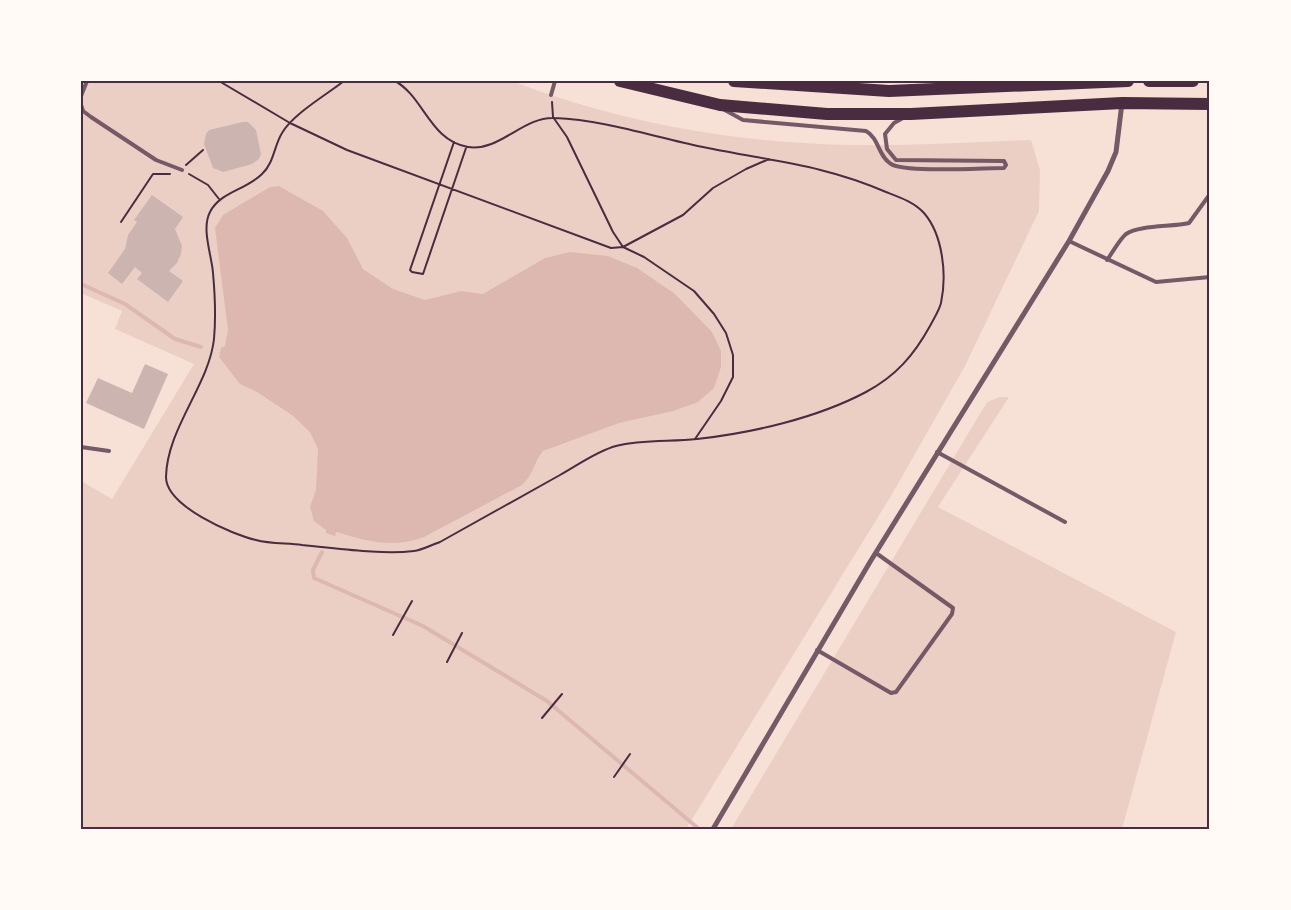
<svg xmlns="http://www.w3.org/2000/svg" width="1291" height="910" viewBox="0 0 1291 910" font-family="Manrope,sans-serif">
<rect width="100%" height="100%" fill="#f7e1d7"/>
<path fill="#ebcfc5" d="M81,81H512C621,123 737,143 853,145C912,146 972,142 1031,140L1040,170L1039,211L965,366L891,496L686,829H81V481L112,499L194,364L115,329L122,311L81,293Z
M1000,397H1009L938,507L1176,632L1122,829H731L987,402Z"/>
<path fill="#dcb8b0" d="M279,186L323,211L347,238L363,269L393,289L425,300L461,291L483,294L545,258L570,252L608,256L637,268L675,294L712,332L721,351V367L714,388L698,402L673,411L619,423L543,451C533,463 534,474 522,485L424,537C393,549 367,541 336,532L335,536L326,533V530L314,521L310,507L316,490L318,449L310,432L292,415L257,392L240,384L219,357L221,348L225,346L228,330L215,228L223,215L270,187Z"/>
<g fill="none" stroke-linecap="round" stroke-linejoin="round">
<path stroke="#dcb8b0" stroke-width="4" d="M81,284L125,304L175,339L201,347
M322,552L313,570L314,578L423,626L547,701L699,829"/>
</g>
<path fill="#ccb4b1" d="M243,122H248L256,130L261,154L259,159L252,164L223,172L213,168L204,144L206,134L209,130Z
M152,195L183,217L175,229L182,246L181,254L177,263L169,271L183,281L168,302L137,279L142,273L135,267L122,284L108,273L125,249L128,235L137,222L134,220Z
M145,364L168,374L144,429L86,403L98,378L132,393Z"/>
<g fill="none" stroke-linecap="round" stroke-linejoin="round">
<path stroke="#4a2c40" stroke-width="2" d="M219,81L290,123L347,150L611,248L623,247L683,215L713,188L746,169L769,159
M344,81C326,95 293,114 282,133C274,146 274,163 262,174C246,190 220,192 210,212C201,229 212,256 213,273C215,295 216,317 214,339C209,385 167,428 166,477C166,506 231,534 256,540C270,544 287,543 302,545C336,548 380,555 414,551C422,550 431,545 440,542C480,520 520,497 560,475C578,465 597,451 616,446C642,439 671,442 697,439C752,433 817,418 866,392C896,376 914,355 930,326C934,318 939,311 941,303C947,275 943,235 924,213C914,202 899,197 886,192C822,164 769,161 703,147C654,137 605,120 555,118C523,116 500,152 468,147C430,141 424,97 395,81
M552,102L553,117L567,137L613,232L623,247L644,257L694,291L714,314L726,333L733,355V377L721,401L695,439
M454,142L410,270L412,272L423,274L466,148
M186,165L203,150
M189,174L208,185L219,199
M121,222L153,174H170
M393,635L412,601
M447,662L462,633
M542,718L562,694
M614,777L630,754"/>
<path stroke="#755966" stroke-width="4" d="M551,95L555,81
M81,96L87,81
M81,105L83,111L91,117L156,160L182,170
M723,109L743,120L866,131C879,138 878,156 891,164C906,173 982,168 1004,168L1006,165L1004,161L896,160L887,149L885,134L894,123L903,118
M1069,241L1156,282L1210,277
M1107,260C1113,252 1119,240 1126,234C1139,225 1172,227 1189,223L1210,194
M81,447L109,451
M937,452L1065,522
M817,650L891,693L896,692L952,614L953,608L876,553"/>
<path stroke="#755966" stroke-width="5" d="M713,829L870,562L1069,241L1108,171L1116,152L1122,103"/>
<path stroke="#4a2c40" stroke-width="12" d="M620,81L720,105L827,114H911L1122,103L1210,104
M734,81L889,91L1128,81
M1149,81H1193"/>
</g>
<rect width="1291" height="910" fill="none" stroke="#fffaf5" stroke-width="165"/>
<rect x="82" y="82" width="1126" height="746" fill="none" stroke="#4a2c40" stroke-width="2"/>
</svg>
